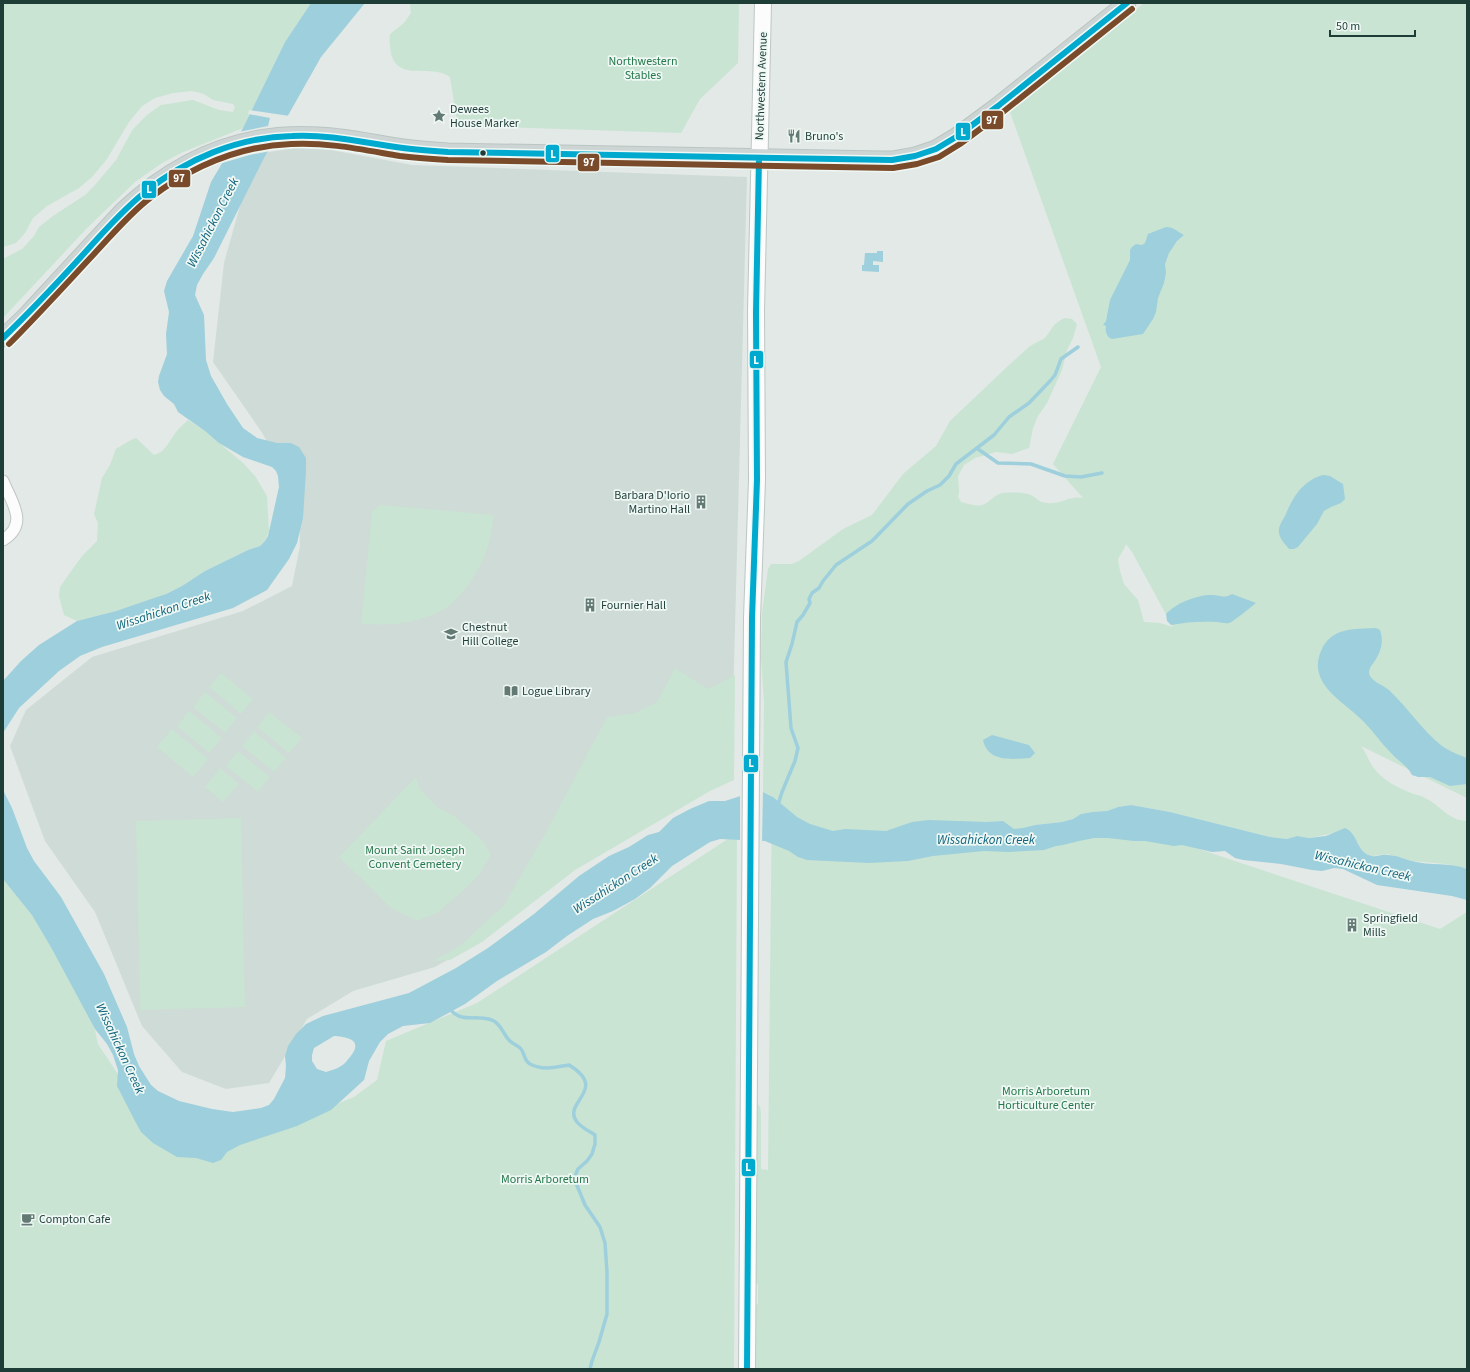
<svg xmlns="http://www.w3.org/2000/svg" width="1470" height="1372" viewBox="0 0 1470 1372" font-family="'Source Sans 3',sans-serif">
<rect width="100%" height="100%" fill="#e2e9e6"/>
<path fill="#cfdbd6" d="M295,148L331,150L412,165L747,177L731,778L575,866L470,947L435,967L353,991L307,1019L269,1083L226,1089L182,1072L142,1026L95,912L45,841L10,746L26,710L92,657L243,611L292,586L300,546L299,498L261,431L213,362L224,263L242,199L263,153Z"/>
<path fill="#c9e4d3" fill-rule="evenodd" d="M3,3H311L285,42L243,128L183,152L162,163L135,182L87,228L3,318V259L22,249L34,236L39,227L53,216L85,195L95,185L116,160L133,129L147,115L161,105L193,100L219,110L233,112L235,107L233,104L213,100L204,94L192,91L173,93L155,98L142,106L129,122L107,159L92,177L79,188L47,206L33,218L25,233L16,243L3,247Z
M410,3H739L738,63L700,99L681,133L472,126V121H457L450,77C432,63 398,83 391,53C390,46 389,41 390,34L404,23L411,13Z
M1144,3H1467V798L1361,746C1367,754 1370,765 1377,772C1386,782 1399,788 1411,793C1416,795 1421,795 1425,798C1440,805 1449,821 1467,821V869L1446,864L1412,861L1387,854L1372,856L1366,854L1360,849L1358,843L1334,833L1309,838L1297,836L1287,839L1270,837L1170,812L1131,805L1118,807L1107,811L1092,812L1081,814L1073,819L1062,822L1035,825L1030,826H1129L1440,929L1467,912V1369H753L755,1307L758,1303V1285L755,1281L754,1249L757,1103L760,1107L761,1113V1169L768,1170L772,796L763,792L764,702L761,657L762,613L768,569L771,564H792L799,561L843,529L872,515L903,474L936,446L950,421L1008,366L1030,346L1045,338L1055,324L1064,318L1072,319L1077,324L1073,338L1067,350L1062,370L1047,403L1038,416L1033,428L1029,448L1012,454L996,452L975,458L964,465L958,476L959,492L958,497L961,502C967,503 975,507 982,505C990,503 994,494 1003,493C1011,492 1023,492 1031,495C1036,498 1040,503 1047,503C1060,505 1070,495 1083,498L1053,464L1101,367L1010,112ZM1126,544L1132,552L1173,627L1160,623L1144,622L1138,600L1124,584L1120,571L1118,559L1125,547Z
M188,420L205,431L243,463L255,476L267,496L269,531L265,541L260,546L248,550L205,571L182,586L157,598L116,611L77,621L64,615L59,596L60,587L82,556L97,541L98,523L94,514L102,478L110,465L116,449L131,440L136,438L154,455C166,452 169,441 176,432C179,428 184,424 188,420Z
M380,505L494,515C492,524 492,534 489,543C484,563 466,592 450,605C436,616 413,622 395,624C384,625 372,624 361,624L372,511Z
M675,668L708,689L735,675L734,780L710,791L575,870L482,942L450,960L434,961L461,945L504,905L545,834L607,717L635,713L657,702Z
M221,673L253,699L241,714L209,687Z
M205,692L237,718L225,733L193,707Z
M189,711L222,738L209,753L177,726Z
M269,712L302,738L289,753L257,727Z
M172,729L208,759L193,777L157,747Z
M254,731L286,758L274,772L242,746Z
M238,751L270,777L258,792L226,766Z
M220,768L239,784L223,802L205,787Z
M416,777L419,788L438,808L454,816L484,842L491,855L479,875L462,892L437,913L417,921L391,908L339,857Z
M241,818L245,1007L140,1010L136,821Z
M737,833L734,1369H3V851L80,964L98,1044L136,1102L298,1120L354,1097L377,1080L386,1041L477,1003Z"/>
<path fill="#9ecfdc" fill-rule="evenodd" d="M311,3H365L321,57L264,158L214,258L203,274L197,285L195,295L204,315L206,360L211,376L227,404L243,428L257,438L277,443H291L299,447L306,458V471L303,518L297,543L289,559L267,590L233,608L102,647L80,656L59,671L19,708L3,733V745V681L21,661L39,645L77,621L116,611L166,594L182,586L205,571L248,550L260,546L265,541L268,536L279,487L278,476L276,471L272,467L243,457L219,443L205,431L178,412L174,404L164,396L160,390L158,382L159,376L167,354L166,334L169,312L164,291L167,281L193,236L211,182L243,128L285,42Z
M1166,227C1174,227 1178,232 1184,235L1177,241L1169,253L1165,264L1166,273L1164,283L1158,298L1156,312L1153,319L1143,334L1112,339C1107,337 1105,332 1106,326L1103,325L1106,321L1110,300L1130,260V250L1132,247L1136,244L1142,245L1145,243L1148,234Z
M877,251H883V262L873,261V265H879V272L862,271V265H864L865,253H877Z
M1323,475L1330,476L1343,484L1345,499L1341,503L1331,507L1324,511L1317,524L1298,547L1294,549H1289C1285,544 1280,539 1279,533C1278,527 1282,521 1285,516C1293,497 1302,481 1323,475Z
M1232,594L1256,603C1251,607 1233,622 1229,623C1225,624 1221,622 1217,622C1202,621 1185,622 1171,625L1167,621L1166,614C1169,611 1172,608 1176,606C1182,601 1203,594 1211,595C1221,595 1223,599 1232,594Z
M1376,628L1380,630C1384,642 1381,652 1374,662C1372,665 1369,668 1369,673C1370,681 1383,685 1389,690C1408,708 1422,730 1442,746C1449,751 1459,755 1467,758V784L1450,786L1430,777H1418L1412,775C1407,765 1398,761 1391,753C1381,743 1373,731 1363,721C1343,701 1307,684 1321,651C1331,627 1354,629 1376,628Z
M992,735L1029,745L1035,753L1030,758C1013,759 988,763 983,740Z
M3,790L12,808L27,848L34,861L61,897L104,974L127,1027L134,1054L139,1066L151,1085L158,1091L179,1101L212,1109L233,1112L261,1108L269,1105L274,1099L285,1078L286,1066L285,1056L288,1046L296,1034L306,1024L323,1016L409,993L456,968L488,948L534,914L579,876L609,856L629,847L648,835L659,832L673,818L690,809L709,801H725L750,793L763,792L773,797L797,817L810,824L833,831L845,829L886,831L912,822L929,820L987,822L1003,821L1014,829L1023,828L1035,825L1062,822L1073,819L1081,814L1092,812L1107,811L1118,807L1131,805L1170,812L1270,837L1287,839L1297,836L1309,838L1326,836L1345,828C1359,834 1356,853 1372,856C1377,857 1382,854 1387,855C1396,855 1404,859 1412,861C1430,866 1449,862 1467,869V900L1452,896L1377,885L1343,869L1334,868L1322,871L1312,870L1281,864L1243,860L1235,858L1225,851L1212,852L1182,845L1174,846L1145,841H1134L1108,838H1094L1079,841L1063,845L1056,846L1044,850L1009,852L984,851L933,856L908,861L869,863L807,860L798,857L789,851L765,841L720,839L710,842L672,866L650,888L635,899L613,911L593,919L567,936L546,952L497,981L465,1004L430,1023L403,1026L388,1034L380,1042L369,1061L364,1080L331,1110L297,1126L240,1145L227,1152L221,1160L213,1163L196,1158L177,1157L153,1143L141,1132L136,1123L117,1086L118,1070L113,1055L107,1044L95,1029L52,949L32,915L3,879ZM334,1036C348,1037 364,1040 350,1057C347,1060 345,1064 341,1066C337,1069 331,1070 326,1072L317,1069L312,1061V1055L314,1048Z"/>
<path fill="#e2e9e6" d="M249,110L290,116L271,151L250,155L219,164L238,132L268,126L270,118L248,114Z
M763,790L762,843L740,841V794L750,791Z"/>
<g fill="none" stroke-linecap="round" stroke-linejoin="round">
<path stroke="#9ecfdc" stroke-width="3.5" d="M978,449L998,463L1031,464L1065,476L1081,477L1102,473
M778,805L782,792L795,761L798,748L791,728L786,662L792,644L797,622L803,615L810,603L809,599L812,593L819,588L823,581L836,565L872,541L908,504L927,491L940,485L949,476L956,464L994,435L1009,417L1029,403L1050,381L1055,375L1061,359L1078,347
M449,1008C462,1025 477,1013 494,1021C502,1026 503,1034 509,1040C512,1044 518,1045 521,1049C525,1054 524,1061 530,1064C543,1071 556,1067 569,1065C610,1090 561,1102 577,1122C582,1128 589,1131 595,1135V1144L592,1154L587,1161L578,1169L575,1176L576,1183L585,1205L600,1227L605,1243L607,1272V1314L599,1342L592,1361L590,1369"/>
<g stroke="#bfc6c3" stroke-width="13">
<path id="street" d="M3,481C12,503 29,524 3,540"/>
</g>
<g stroke="#bdc7c3" stroke-width="18">
<path id="secondary" d="M747,1369L752,618L757,480L756,311L763,3"/>
</g>
<g stroke="#bbc5c3" stroke-width="19">
<path id="primary" d="M3,338L26,316L123,211C178,159 243,131 319,136C347,137 375,144 403,148C418,150 433,151 448,152L880,160H892L915,156L936,149L956,137L998,106L1127,3"/>
</g>
<use href="#street" stroke="#fbfcfb" stroke-width="11"/>
<use href="#secondary" stroke="#fbfcfb" stroke-width="16"/>
<use href="#primary" stroke="#ccd5d3" stroke-width="17"/>
<g stroke="#eff8f4" stroke-width="9">
<path id="bus-1" d="M3,338C33,309 61,279 89,248C106,229 124,209 144,193C186,159 238,137 292,136C329,134 366,143 403,148C418,150 433,151 448,152L892,160L915,156L936,149L956,137L998,106L1127,3
M747,1369L752,618L757,480L756,313L759,158"/>
</g>
<g stroke="#eff8f4" stroke-width="9">
<path id="bus-2" d="M9,344C38,315 66,284 94,254C112,235 129,214 150,198C191,167 239,146 291,144C328,142 364,150 400,156C416,158 432,159 448,160L893,168L917,164L939,157L960,144L1003,112L1132,9"/>
</g>
<use href="#bus-1" stroke="#00a9ce" stroke-width="6"/>
<use href="#bus-2" stroke="#7a4b2a" stroke-width="6"/>
</g>
<defs>
<g id="sight-bare" transform="scale(1.08)"><path d="M0-6L1.8-2.2L6-1.7L2.9 1.2L3.7 5.4L0 3.3L-3.7 5.4L-2.9 1.2L-6-1.7L-1.8-2.2Z" fill="#637974" stroke="#eff8f4" stroke-width="2.5" paint-order="stroke"/></g>
<g id="restaurant-bare" transform="scale(1.08)"><path d="M-5-6h1v4h1v-4h1v4h1v-4h1v5L-1.5 .5V6h-2V.5L-5-1ZM5-6V6H3V1.5H1.5Q1.5-4 5-6Z" fill="#637974" stroke="#eff8f4" stroke-width="2.5" paint-order="stroke"/></g>
<g id="building-bare" transform="scale(1.08)"><path d="M-4-6H4V6H1V3H-1V6H-4ZM-2.5-4.3h1.7v1.8h-1.7ZM.8-4.3h1.7v1.8H.8ZM-2.5-1h1.7V.8h-1.7ZM.8-1h1.7V.8H.8Z" fill="#637974" stroke="#eff8f4" stroke-width="2.5" paint-order="stroke"/></g>
<g id="university-bare" transform="scale(1.08)"><path d="M0-5L7-2L0 1L-7-2ZM-4 1L0 2.5L4 1V4Q0 6-4 4Z" fill="#637974" stroke="#eff8f4" stroke-width="2.5" paint-order="stroke"/></g>
<g id="library-bare" transform="scale(1.08)"><path d="M-6-4Q-3-5.5-.7-3.5V5Q-3 3-6 4ZM6-4Q3-5.5 .7-3.5V5Q3 3 6 4Z" fill="#637974" stroke="#eff8f4" stroke-width="2.5" paint-order="stroke"/></g>
<g id="cafe-bare" transform="scale(1.08)"><path d="M-5.5-4.5H6V0H3Q3 3.5 0 3.5H-2.5Q-5.5 3.5-5.5 0ZM3-3.2v2h1.7v-2ZM-6 4.5H4V6H-6Z" fill="#637974" stroke="#eff8f4" stroke-width="2.5" paint-order="stroke"/></g>
</defs>
<g fill-rule="evenodd">
<use href="#sight-bare" x="439" y="116"/>
<use href="#restaurant-bare" x="794" y="136"/>
<use href="#building-bare" x="701" y="502"/>
<use href="#building-bare" x="590" y="605"/>
<use href="#university-bare" x="451" y="634"/>
<use href="#library-bare" x="511" y="691"/>
<use href="#building-bare" x="1352" y="925"/>
<use href="#cafe-bare" x="28" y="1219"/>
</g>
<circle fill="#1e3d37" stroke="#eff8f4" stroke-width="1.5" cx="483" cy="153" r="3.5"/>
<g text-anchor="middle" stroke-width="3.5" stroke-linejoin="round" paint-order="stroke">
<g font-size="12" fill="#25784b" stroke="#eff8f4">
<text x="643" y="65">Northwestern<tspan x="643" dy="14">Stables</tspan></text>
<text x="415" y="854">Mount Saint Joseph<tspan x="415" dy="14">Convent Cemetery</tspan></text>
<text x="1046" y="1095">Morris Arboretum<tspan x="1046" dy="14">Horticulture Center</tspan></text>
<text x="545" y="1183">Morris Arboretum</text>
</g>
<g font-size="12" fill="#1e3d37" stroke="#eff8f4">
<text transform="translate(761 86) rotate(-88)" y="4">Northwestern Avenue</text>
</g>
<g font-size="12" fill="#1e3d37" stroke="#eff8f4" text-anchor="start">
<text x="450" y="113">Dewees<tspan x="450" dy="14">House Marker</tspan></text>
<text x="805" y="140">Bruno's</text>
<text x="690" y="499" text-anchor="end">Barbara D'Iorio<tspan x="690" dy="14">Martino Hall</tspan></text>
<text x="601" y="609">Fournier Hall</text>
<text x="462" y="631">Chestnut<tspan x="462" dy="14">Hill College</tspan></text>
<text x="522" y="695">Logue Library</text>
<text x="1363" y="922">Springfield<tspan x="1363" dy="14">Mills</tspan></text>
<text x="39" y="1223">Compton Cafe</text>
</g>
<g font-size="13" font-style="italic" fill="#13657e" stroke="#eff8f4">
<text transform="translate(212 222) rotate(-63)" y="5">Wissahickon Creek</text>
<text transform="translate(163 610) rotate(-18)" y="5">Wissahickon Creek</text>
<text x="986" y="844">Wissahickon Creek</text>
<text transform="translate(1363 865) rotate(13)" y="5">Wissahickon Creek</text>
<text transform="translate(615 883) rotate(-33)" y="5">Wissahickon Creek</text>
<text transform="translate(121 1048) rotate(65)" y="5">Wissahickon Creek</text>
</g>
</g>
<g stroke="#eff8f4" stroke-width="1.5">
<rect x="981" y="110" width="23" height="20" rx="4" fill="#7a4b2a"/>
<rect x="955" y="122" width="16" height="19" rx="4" fill="#00a9ce"/>
<rect x="545" y="144" width="15" height="19" rx="4" fill="#00a9ce"/>
<rect x="577" y="153" width="23" height="19" rx="4" fill="#7a4b2a"/>
<rect x="168" y="169" width="23" height="19" rx="4" fill="#7a4b2a"/>
<rect x="141" y="180" width="16" height="19" rx="4" fill="#00a9ce"/>
<rect x="749" y="350" width="15" height="19" rx="4" fill="#00a9ce"/>
<rect x="743" y="754" width="16" height="19" rx="4" fill="#00a9ce"/>
<rect x="741" y="1158" width="15" height="19" rx="4" fill="#00a9ce"/>
</g>
<g font-size="11" text-anchor="middle" font-weight="bold" fill="#fff">
<text x="992" y="124">97</text>
<text x="963" y="136">L</text>
<text x="553" y="158">L</text>
<text x="589" y="166">97</text>
<text x="179" y="182">97</text>
<text x="149" y="193">L</text>
<text x="756" y="364">L</text>
<text x="751" y="767">L</text>
<text x="748" y="1171">L</text>
</g>
<rect width="1470" height="1372" fill="none" stroke="#1e3d37" stroke-width="8"/>
<path d="M1330 30v6h85v-6" fill="none" stroke="#1e3d37" stroke-width="2"/>
<text x="1336" y="30" font-size="12" fill="#1e3d37" stroke="#eff8f4" stroke-width="3" paint-order="stroke">50 m</text>
</svg>
